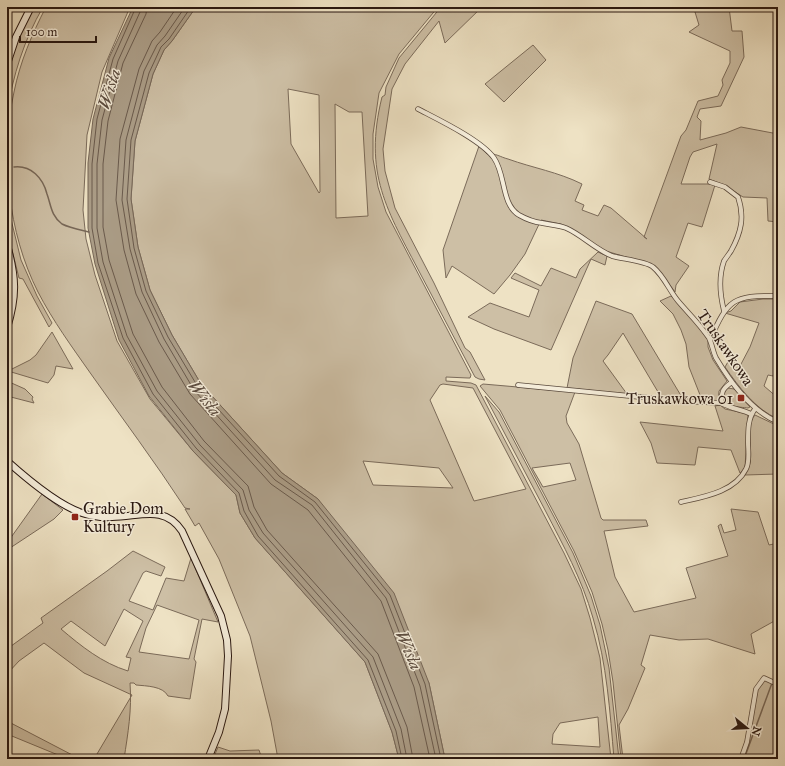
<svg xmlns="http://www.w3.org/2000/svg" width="785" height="766" viewBox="0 0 785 766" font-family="'IM FELL Great Primer',serif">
<rect width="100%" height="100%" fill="#eee2c4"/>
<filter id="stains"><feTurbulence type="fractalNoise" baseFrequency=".005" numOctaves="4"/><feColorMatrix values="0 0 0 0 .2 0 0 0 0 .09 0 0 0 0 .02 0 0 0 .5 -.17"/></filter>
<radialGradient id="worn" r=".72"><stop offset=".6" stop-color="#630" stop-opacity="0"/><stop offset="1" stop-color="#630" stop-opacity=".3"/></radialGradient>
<path fill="#cdbfa5" stroke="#7b6b5a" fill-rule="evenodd" d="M34,7H43C24,40 13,75 7,113C7,102 6,91 7,81C9,55 23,30 34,7Z
M46,7H130L102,72L87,135L83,210L86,239L95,275L117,341L150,399L193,451L236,495L240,513L255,538L365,662L392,732L399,759H278L271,721L250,636L219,559L199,523L195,526L185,509H190L185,508C155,462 122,418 91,374C72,347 53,321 38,292C8,233 0,156 14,92C20,62 32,34 46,7Z
M196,7H438L399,54L379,93L373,134V159L378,187L386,212L471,375L470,378H468L446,377V381L471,383L476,385L564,553L581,589L590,618L600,658L611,759H445L429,683L318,499L282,473L201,384L172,335L150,290L138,247L131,199L135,141L153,74L164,50L172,41ZM288,89L319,95L320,192L319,193L291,144ZM335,104L349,112H362L368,216L336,218ZM443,384L473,388L526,489L474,501L430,400L440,385ZM363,461L439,468L453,488L373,485ZM598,717L600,747L552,744L553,734L560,723Z
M441,7H482L445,43L439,21L405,64L392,89L383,149L385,171L395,208L434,283L465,348L470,352L485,380L479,379L475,377C457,343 439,309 421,275C387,210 363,174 382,97L385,95L386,87L399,58Z
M689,7H729L732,31H742L744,57L721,106L700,109L697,117L701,121L700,140L726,133L741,127L778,134V222L768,221L767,198L743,197L724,185L709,179L717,144L693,152L690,157L681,184H708L715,185L702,227L688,223L676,257L689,266L676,285L675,292L667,281L652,265L606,251L561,224L541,220L525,254L510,275L494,294L452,266L446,278L443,250L479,146L487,154C496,153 500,157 508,159C533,168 558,172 582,184L575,201L584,205L582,210L598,216L604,205L611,208L647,239L644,237L681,136L686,130L698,101L718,96L723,85L722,80L730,63V51L689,32L699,25L695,12Z
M533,45L546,60L504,102L485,84Z
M7,203L21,260L37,296L52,323L49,327L23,279L19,278L7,230Z
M598,252L607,256L605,265L591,259L551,350L494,329L468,317L490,303L529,317L539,290L511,278L515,273L541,286L551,268L576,278L580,269Z
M671,296L692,318L708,340V347L713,360L727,381L719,391L718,402L702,400L689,367L686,344L681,330L673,314L660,301Z
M763,299H778V364L773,376L768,375L764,386L778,398V419C755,409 739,387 725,367L729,360L740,366L750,347L759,323L725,313L731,311L740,302Z
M596,301L632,314L683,399L661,397L623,333L608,355L603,361L627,394L567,388L573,358Z
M52,332L73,369L56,366L54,375L48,383L8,371L30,360L36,355Z
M7,381L25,389L33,397L32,399L34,403L7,396Z
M483,384L575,392L566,416L567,423L579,444L601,518L603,520H646L648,526L604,531L615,577L634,612L696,598L686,568L728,556L718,526L721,524L724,533L736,530L731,509L758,512L769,545L778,543V619L751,634L755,654L708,639L679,640L650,635L641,665L645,668L628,709L619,725L623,759H621L613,682L608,650L602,624L592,592L574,551L500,410L480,386ZM570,463L576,480L543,487L532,468Z
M728,388L734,389L741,396L738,399L739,400L743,399L750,407L748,408C740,407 723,407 724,396C724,392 725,390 728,388Z
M485,396L499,412L573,553L591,596L600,625L609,668L619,759H614C610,712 607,664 593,618C582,579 563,545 545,510C525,472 505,434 485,396Z
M720,405L725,409L748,414L745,468L740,473L731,450L698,447L695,465L657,463L651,443L640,422L723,431L715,406Z
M755,415L778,426V474L745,475C747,471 749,467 750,463C753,447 744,428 755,415Z
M42,494L63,510L54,519L7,550V543Z
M133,551L165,567L161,576L146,571L143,573L129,601L153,610L166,578L184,581L191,558L218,622L202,619L194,659L196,662L190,699L168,696C163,686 146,686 136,685L134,683H130C132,710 128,733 124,759H94L132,695L84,673L44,643L19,661L7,674V649L43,623L41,618L107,571ZM157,605L199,620L189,659L139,652L146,628ZM124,609L143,621L126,657L131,658L128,671C102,663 81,646 61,629L71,621L105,646Z
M765,679L778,684V759H743L756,692Z
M7,721L80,759H63V757L7,734Z
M218,747L230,751L259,750L262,759H213Z"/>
<path fill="#ab9d87" stroke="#776757" d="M133,7H196L172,41L164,50L153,74L135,141L131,199L138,247L150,290L172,335L201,384L282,473L318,499L394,593L429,683L445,759H399L392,732L365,662L255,538L240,513L236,495L193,451L149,396L119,340L95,264L88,228V163L93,119L109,58Z"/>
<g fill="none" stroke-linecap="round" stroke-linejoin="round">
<path stroke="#6a5a4c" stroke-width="1" d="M136,7L113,59L97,119L92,164V228L98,263L123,338L153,394L196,448L239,493L244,511L258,536L368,660L396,731L402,759
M141,7L140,12L118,61L102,120L97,164V228L103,262L127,336L157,391L200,445L243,490L249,510L263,533L373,657L401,729L407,759
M147,7L146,14L123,63L108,121L103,164V227L109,260L133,334L162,387L204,441L248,486L254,507L267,530L378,654L407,727L413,759
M177,7L160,32L152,41L139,69L120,139L116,200L124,250L136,294L159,342L190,394L271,484L308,510L381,601L414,687L430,759
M185,7L165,36L157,45L144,71L126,140L122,200L130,249L142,292L164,339L194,390L275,480L312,505L386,598L420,686L436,759
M191,7L169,39L161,47L149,73L131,140L127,199L134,248L146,291L168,337L198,387L279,476L315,502L390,595L425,684L441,759"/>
<path stroke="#776757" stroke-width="1.5" d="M14,167C31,165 43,178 47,194C51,205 51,216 62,224C70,228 81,230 89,232
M774,677L778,672
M744,759L772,683"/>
<g stroke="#5a4a3d" stroke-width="5.5">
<path id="street" d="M418,109C439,120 481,140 494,158C506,175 501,204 519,215C526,219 534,222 542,223C550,225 558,225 566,228C582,235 595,249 612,256C622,259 646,261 653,267C664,276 669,290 678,301C689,314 699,323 709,338C712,344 713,352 716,358C731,383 751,411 778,422
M710,182L725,187L738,197C745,217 741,233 731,251C729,254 726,258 724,261C718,278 720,295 724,311
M710,340C728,299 733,295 778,296
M732,382C722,389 722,391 721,403C731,409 741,409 751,414
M518,385L681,401L721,403
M681,502C703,497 735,492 746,469C750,462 748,450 748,442C748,430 748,418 755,409
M741,759L747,742L756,689L764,678L775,683H778"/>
</g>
<g stroke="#291710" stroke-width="8">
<path id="secondary" d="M7,64L16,37L31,7
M7,245C16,277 17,296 7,328
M7,461C26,478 58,505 82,513C91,516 102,518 112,517C139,517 164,504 182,531L221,616L227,640L228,656L225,709L219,732L208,759"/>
</g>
<use href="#street" stroke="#f4ecd9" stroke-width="4"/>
<use href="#secondary" stroke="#f4ecd9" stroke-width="6"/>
</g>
<g fill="#8f2418" stroke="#f4ecd9" stroke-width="1.5">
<rect x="737" y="394" width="8" height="8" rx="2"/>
<rect x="71" y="513" width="8" height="8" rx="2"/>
</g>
<g text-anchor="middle" stroke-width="3" stroke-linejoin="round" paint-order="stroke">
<g font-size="16" fill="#291710" stroke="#f4ecd9">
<text transform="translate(726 347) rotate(56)" y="6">Truskawkowa</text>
</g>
<g font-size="16" fill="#291710" stroke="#f4ecd9" text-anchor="end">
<text x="733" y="404">Truskawkowa 01</text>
<text x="83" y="514" text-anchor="start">Grabie Dom<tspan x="83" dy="18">Kultury</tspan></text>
</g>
<g font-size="17" font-style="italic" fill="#5d4d40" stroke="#f4ecd9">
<text transform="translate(109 89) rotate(-73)" y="6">Wisła</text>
<text transform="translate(205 398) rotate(51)" y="6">Wisła</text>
<text transform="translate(409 650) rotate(66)" y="6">Wisła</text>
</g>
</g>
<rect width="785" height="766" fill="none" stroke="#eee2c4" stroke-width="24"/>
<rect x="8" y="8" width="769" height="750" fill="none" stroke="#291710" stroke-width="2"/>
<rect x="12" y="12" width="761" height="742" fill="none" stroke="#291710"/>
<g transform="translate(747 728) rotate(108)" stroke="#f4ecd9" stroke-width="3" paint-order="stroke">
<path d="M0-3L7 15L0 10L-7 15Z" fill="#291710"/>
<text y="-6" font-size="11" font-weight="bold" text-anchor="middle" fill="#291710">N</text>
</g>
<path d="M20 36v6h76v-6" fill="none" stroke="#291710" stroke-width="2"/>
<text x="26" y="36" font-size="12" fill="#291710" stroke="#f4ecd9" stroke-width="3" paint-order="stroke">100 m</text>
<rect width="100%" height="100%" filter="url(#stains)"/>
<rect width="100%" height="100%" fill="url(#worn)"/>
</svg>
